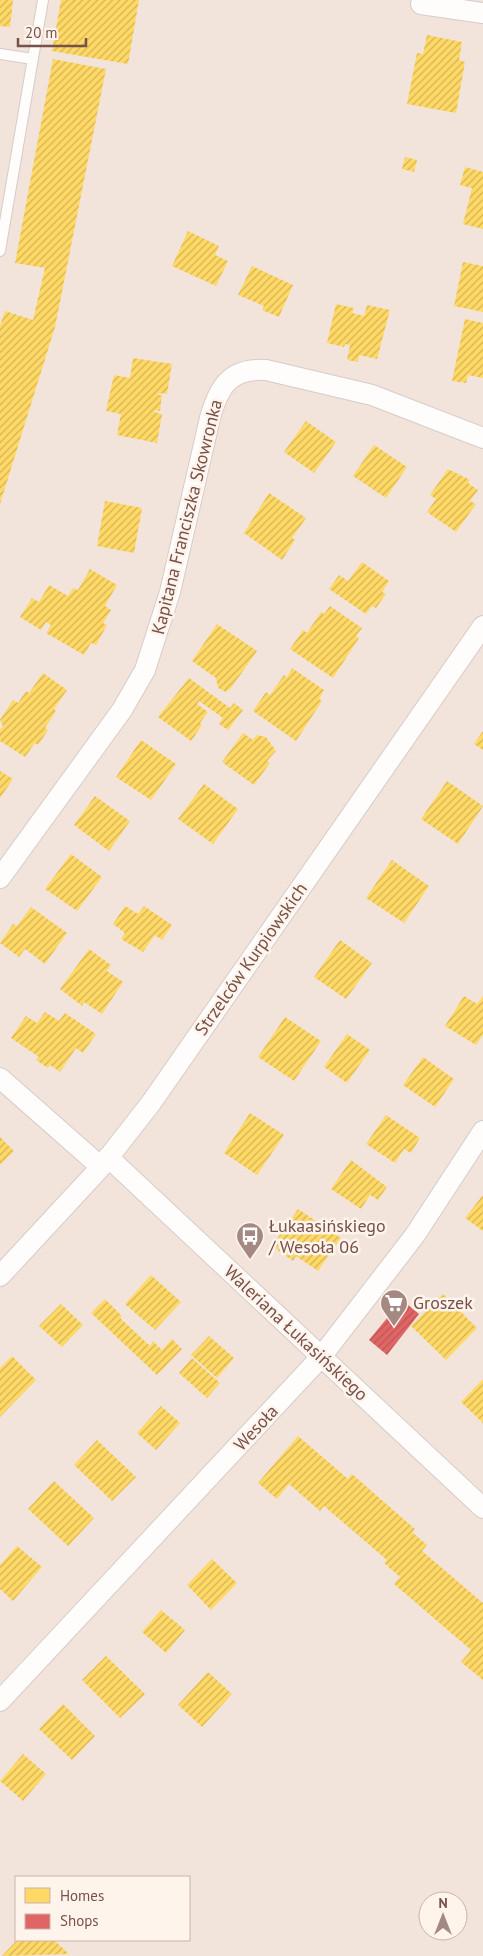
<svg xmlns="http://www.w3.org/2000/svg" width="483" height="1956" viewBox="0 0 483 1956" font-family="'PT Sans',sans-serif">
<defs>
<pattern id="homes-hatch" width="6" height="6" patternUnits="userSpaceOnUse" patternTransform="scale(1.25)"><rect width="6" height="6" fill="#ffd966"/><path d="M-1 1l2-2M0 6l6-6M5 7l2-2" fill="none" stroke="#d3b256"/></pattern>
<pattern id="shops-hatch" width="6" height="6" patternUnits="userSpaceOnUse" patternTransform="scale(1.25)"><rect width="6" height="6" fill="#e06666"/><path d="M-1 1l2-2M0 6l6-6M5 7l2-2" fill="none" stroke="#ba5656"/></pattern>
</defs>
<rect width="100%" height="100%" fill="#f7f0eb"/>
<path fill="#f3e4db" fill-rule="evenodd" d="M0,0H483V1956H0ZM16,1877H189V1940H16ZM428,1901H458V1931H428Z"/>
<path fill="url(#homes-hatch)" d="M0,0H13L10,27L0,26Z
M61,0H139L128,64L52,51Z
M427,35L462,42L459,60L465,62L456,113L407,104L417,53L423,54Z
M53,59L106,69L55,327L0,504V326L5,311L33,320L45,268L15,263Z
M405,157L417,160L414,172L402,169Z
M465,167L483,172V229L463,224L472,188L460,185Z
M188,231L219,246L215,255L228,261L216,286L172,266Z
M463,262L483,266V312L454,306Z
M252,266L293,285L279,317L262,310L264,306L238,295Z
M336,304L354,308L352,313L364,316L367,305L390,310L377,359L359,355L358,362L347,360L350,345L345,344L344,347L327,343Z
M465,319L483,323V378L468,375L466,383L452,381Z
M133,358L172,364L167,394L158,393V395H162L160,411L155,410L154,412L162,414L157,443L117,435L121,414L106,411L114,375L130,378Z
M306,421L336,442L314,473L284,452Z
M374,445L407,467L386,498L353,476Z
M448,469L470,480L468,483L478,490L470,501L476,504L456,532L427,512L436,499L430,495Z
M269,493L306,518L292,538L295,540L282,560L244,533Z
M105,501L142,508L134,553L97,546Z
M362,562L389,581L382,592L386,594L376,608L372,606L366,614L329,589L339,575L348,581Z
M90,569L117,585L105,606L111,610L103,623L107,625L96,645L91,643L84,655L46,633L51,625L46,622L41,630L20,617L32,598L39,602L49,585L68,596L73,588L78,590Z
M330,606L362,628L356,636L359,638L333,678L290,649L303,630L307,633L321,612L324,614Z
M217,624L257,651L231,688L226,692L218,688L216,678L192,661Z
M292,668L324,690L319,699L322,701L296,741L253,711L266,692L270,695L284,675L287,677Z
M43,673L67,690L54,709L56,711L45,728L48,730L38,745L35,743L25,757L0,741V730L3,726L0,720L13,700L18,703L26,691L29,693Z
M189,678L230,708L234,703L243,710L228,730L219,724L223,718L199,701L197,704L208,712L200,723L202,725L191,741L158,717Z
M483,731V750L474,744Z
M243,733L253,740L257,735L266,737L276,751L267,761L270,763L254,785L222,762Z
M141,740L176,764L151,800L116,777Z
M0,771L13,779L0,798Z
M447,781L483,806L458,844L421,819Z
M204,784L238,809L213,844L178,819Z
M95,796L130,821L109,851L74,825Z
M71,854L102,877L77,911L45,889Z
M392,860L429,886L404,923L366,898Z
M125,906L138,914L144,906L172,925L162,940L155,935L143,952L121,939L125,933L113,924Z
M31,907L67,933L45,964L25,949L19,957L0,943L13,924L17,926Z
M340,940L372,963L346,999L314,977Z
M89,949L111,965L107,971L123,982L102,1014L84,1002L82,1006L60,989Z
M464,996L477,1004L483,996V1035L476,1045L445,1026Z
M45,1012L59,1021L65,1013L96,1034L83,1053L76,1048L60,1072L50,1065L48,1068L36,1060L39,1057L11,1038L26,1016L37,1023Z
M285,1017L321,1041L294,1081L258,1057Z
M347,1034L370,1050L347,1083L324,1067Z
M423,1057L454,1079L435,1107L403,1085Z
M250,1113L284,1135L257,1175L224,1153Z
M386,1115L420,1138L411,1153L404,1149L395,1163L366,1144Z
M0,1137L14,1151L0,1165Z
M351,1160L387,1187L378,1200L370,1195L361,1209L331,1189Z
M483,1195V1231L465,1218Z
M298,1209L341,1238L318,1271L296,1256L293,1261L272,1246Z
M151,1275L181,1302L155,1330L125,1304Z
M443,1294L477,1328L446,1360L411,1326Z
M105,1299L122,1316L120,1318L150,1346L153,1341L162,1350L172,1339L182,1349L157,1375L91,1313Z
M61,1304L83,1325L62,1347L39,1326Z
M209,1336L234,1358L217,1378L191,1355Z
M12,1356L36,1380L0,1417V1368Z
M192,1358L220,1383L207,1398L179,1373Z
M483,1379V1423L461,1402Z
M161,1406L180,1423L156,1450L137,1433Z
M298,1436L348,1479L352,1474L415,1529L412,1532L427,1545L422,1551L483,1603V1680L461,1662L471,1650L394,1584L400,1577L384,1563L387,1560L324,1506L320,1511L289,1484L277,1499L258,1483Z
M97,1440L136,1477L112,1501L74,1465Z
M54,1481L94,1518L68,1546L28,1509Z
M17,1546L42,1567L13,1601L0,1589V1565Z
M212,1559L237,1583L211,1610L187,1585Z
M161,1610L185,1630L166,1653L142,1632Z
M106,1656L145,1694L120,1718L82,1680Z
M208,1672L232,1694L202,1727L178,1705Z
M63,1704L95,1736L72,1760L39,1729Z
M23,1754L46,1774L23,1801L0,1781Z
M17,1940H54L69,1954L2,1956Z"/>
<path fill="url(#shops-hatch)" d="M402,1300L419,1314L387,1355L369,1340Z"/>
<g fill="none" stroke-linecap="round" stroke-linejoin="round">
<g stroke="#d6cbc8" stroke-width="12">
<path id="lane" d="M0,54L33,59
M0,251L43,0"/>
</g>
<g stroke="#d6cbc8" stroke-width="22">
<path id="street" d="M421,4L483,13
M0,878L122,710L145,670L170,592L210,418C219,386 230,368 266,370L372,395L483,438
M0,1078L101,1167
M108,1157L483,1508
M0,1276L101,1167L151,1103L483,626
M0,1701L321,1357L415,1235L483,1131"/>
</g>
<use href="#lane" stroke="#fefdfc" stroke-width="10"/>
<use href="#street" stroke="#fefdfc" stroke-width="20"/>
</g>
<defs>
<g id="bus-pin" transform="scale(1.4375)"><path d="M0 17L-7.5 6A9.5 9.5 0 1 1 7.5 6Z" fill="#a48982" stroke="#fff4ec"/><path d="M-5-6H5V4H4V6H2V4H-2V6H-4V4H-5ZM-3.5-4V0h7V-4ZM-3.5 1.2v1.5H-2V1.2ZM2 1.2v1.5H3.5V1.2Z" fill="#fff"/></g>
<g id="supermarket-pin" transform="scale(1.4375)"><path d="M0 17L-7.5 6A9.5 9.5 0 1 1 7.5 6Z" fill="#a48982" stroke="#fff4ec"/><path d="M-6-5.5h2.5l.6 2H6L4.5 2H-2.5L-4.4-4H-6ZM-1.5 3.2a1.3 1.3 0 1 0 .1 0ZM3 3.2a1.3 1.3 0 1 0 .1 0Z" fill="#fff"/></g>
</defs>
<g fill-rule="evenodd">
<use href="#bus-pin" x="250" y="1236"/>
<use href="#supermarket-pin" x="394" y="1303"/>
</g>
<g text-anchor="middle" stroke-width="5" stroke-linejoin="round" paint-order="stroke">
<g font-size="18" fill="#775149" stroke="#fff4ec">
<text transform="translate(187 517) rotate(-76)" y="6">Kapitana Franciszka Skowronka</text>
<text transform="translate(251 959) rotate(-55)" y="6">Strzelców Kurpiowskich</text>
<text transform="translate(296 1333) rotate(43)" y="6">Waleriana Łukasińskiego</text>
<text transform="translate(256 1428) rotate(-47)" y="6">Wesoła</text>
</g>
<g font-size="18" fill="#775149" stroke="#fff4ec" text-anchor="start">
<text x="269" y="1232">Łukaasińskiego<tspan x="269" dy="21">/ Wesoła 06</tspan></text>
<text x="413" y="1309">Groszek</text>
</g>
</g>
<rect x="15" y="1876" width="175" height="65" fill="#fff4ec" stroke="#c9b3ab"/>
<rect x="25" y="1888" width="25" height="15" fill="#ffd966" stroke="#c9b3ab"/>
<text x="60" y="1901" font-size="15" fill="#775149">Homes</text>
<rect x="25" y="1914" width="25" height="15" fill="#e06666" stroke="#c9b3ab"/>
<text x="60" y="1926" font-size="15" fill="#775149">Shops</text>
<g transform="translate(443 1916)"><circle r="24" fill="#fff4ec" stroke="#c9b3ab"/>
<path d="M0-4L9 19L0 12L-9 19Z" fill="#a48982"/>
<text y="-8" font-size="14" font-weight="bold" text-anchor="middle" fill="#775149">N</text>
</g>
<path d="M18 38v8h68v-8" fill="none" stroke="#775149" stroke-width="2.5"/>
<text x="25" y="38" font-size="15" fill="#775149" stroke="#fff4ec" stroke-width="4" paint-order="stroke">20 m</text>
</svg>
